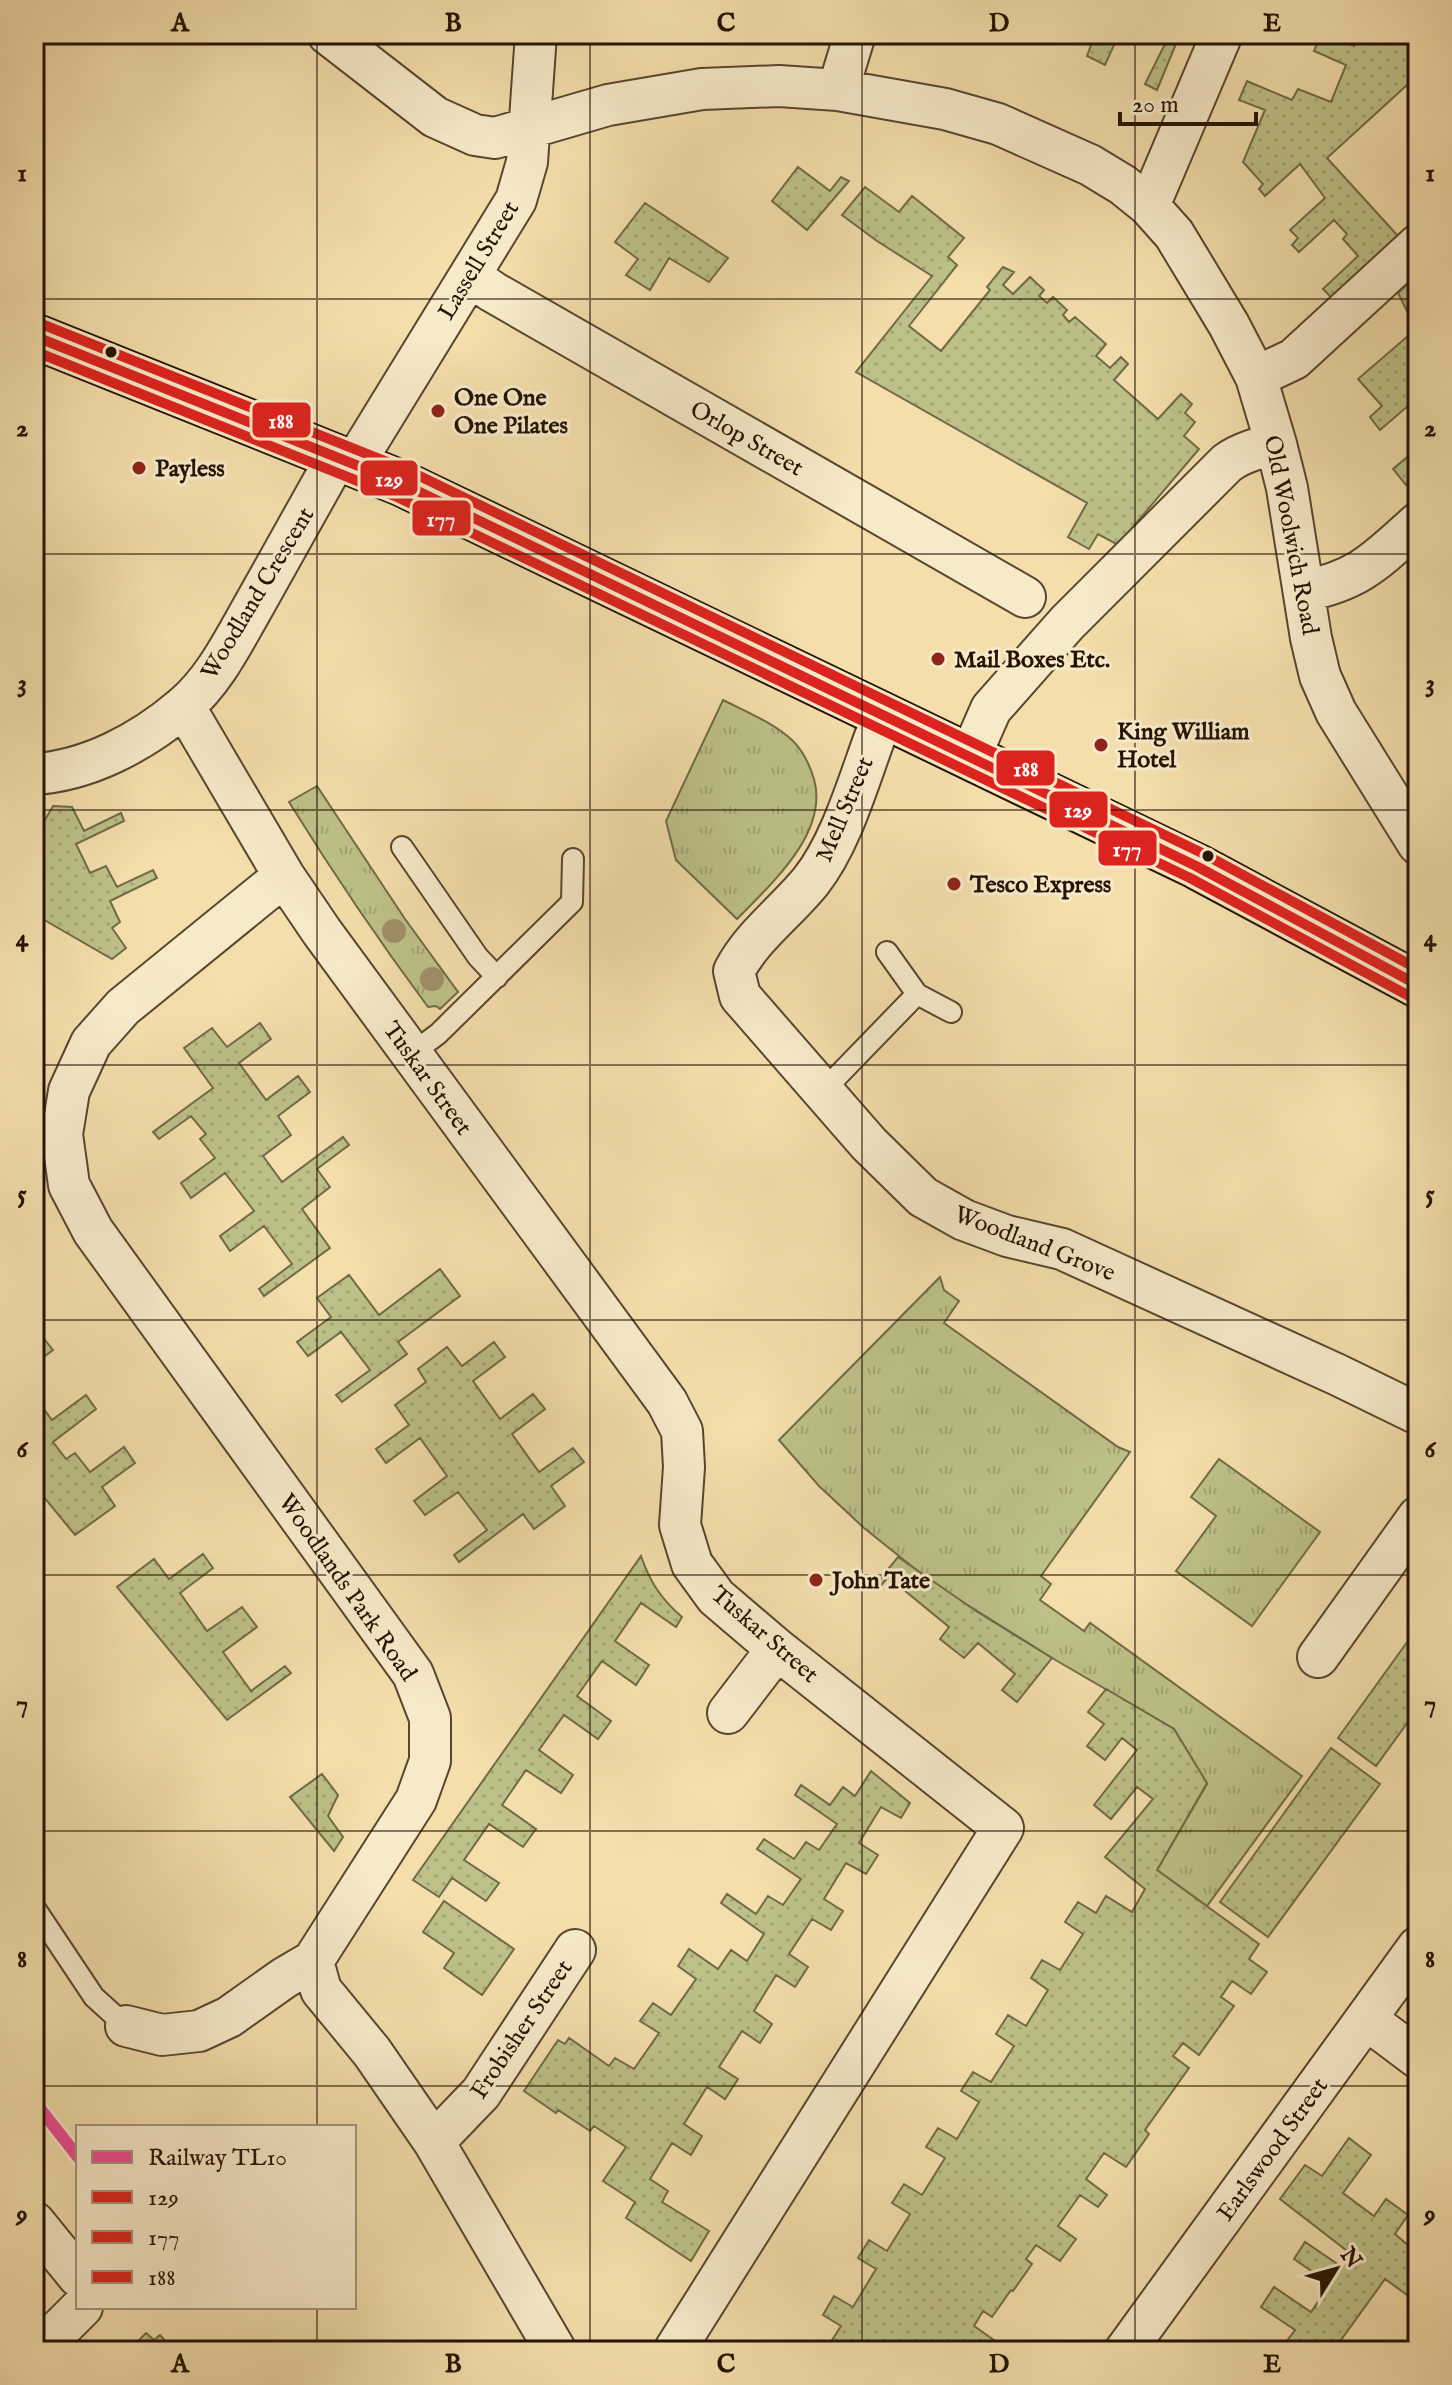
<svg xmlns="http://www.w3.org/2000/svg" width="1452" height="2385" viewBox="0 0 1452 2385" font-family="'IM FELL English',serif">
<defs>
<pattern id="grass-tufts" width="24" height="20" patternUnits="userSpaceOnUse" patternTransform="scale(2)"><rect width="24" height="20" fill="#bdc188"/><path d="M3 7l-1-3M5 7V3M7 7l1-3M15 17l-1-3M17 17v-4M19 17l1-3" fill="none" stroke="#a2a574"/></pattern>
<pattern id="garden-dots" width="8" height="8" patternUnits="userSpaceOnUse" patternTransform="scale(2)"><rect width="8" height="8" fill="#bdc188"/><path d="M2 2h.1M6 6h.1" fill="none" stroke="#a2a574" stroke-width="1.8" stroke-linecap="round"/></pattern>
</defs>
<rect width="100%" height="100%" fill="#f3deac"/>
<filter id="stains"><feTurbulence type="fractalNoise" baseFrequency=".0025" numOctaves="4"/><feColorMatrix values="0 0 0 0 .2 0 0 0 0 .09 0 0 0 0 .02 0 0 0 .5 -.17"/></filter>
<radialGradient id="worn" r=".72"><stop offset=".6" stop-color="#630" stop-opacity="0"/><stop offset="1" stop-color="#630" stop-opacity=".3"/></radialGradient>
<path fill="url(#grass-tufts)" stroke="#716a46" stroke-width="2" d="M723,700C747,712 774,723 793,741C803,751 810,766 814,779C829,833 771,884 737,919L676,860L666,821Z
M317,786L405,919L458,992L440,1009L436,1006L428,1007C379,941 333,873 289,802Z
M940,1277L944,1290L959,1301L944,1323L1118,1447L1130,1452L1041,1576L1051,1584L1040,1600L1084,1631L1090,1623L1302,1776L1207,1906L1157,1870L1207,1784L1174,1729L1052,1658L934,1584L864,1528L819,1486L779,1440Z
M1219,1459L1320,1532L1252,1626L1176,1571L1216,1516L1191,1497Z"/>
<path fill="url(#garden-dots)" stroke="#716a46" stroke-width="2" d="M1095,34H1119L1105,65L1087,56Z
M1144,34H1180L1157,90L1145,84L1165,44Z
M1321,34H1326L1354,46L1360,34H1418V75L1327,158L1398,236L1331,297L1323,289L1358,256L1343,239L1347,234L1334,220L1299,252L1292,245L1298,238L1290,230L1325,198L1300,164L1265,196L1259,189L1263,184L1243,162L1265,110L1239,100L1247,81L1292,100L1298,89L1331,102L1346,65L1314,51Z
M798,167L830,191L841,177L849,181L807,230L772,201Z
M865,187L899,212L912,196L964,238L948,257L957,265L909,326L941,351L990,290L987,287L1003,267L1014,272L1003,285L1013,294L1030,277L1044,290L1039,296L1047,303L1053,297L1067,310L1063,315L1069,322L1075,317L1106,344L1096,356L1110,368L1121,357L1128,364L1114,380L1158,419L1181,394L1192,404L1185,413L1195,422L1184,436L1199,449L1132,528L1137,532L1122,547L1098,534L1089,549L1068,537L1087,503L856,372L932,276L877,241L842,215Z
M645,203L728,258L709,282L669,258L650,290L626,275L638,259L615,242Z
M1418,274V414L1409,405L1380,430L1370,417L1382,406L1358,379L1416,329L1398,293Z
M1418,448V473L1406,485L1393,469Z
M53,806L72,807L84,831L121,813L124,821L76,844L90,873L106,866L117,887L153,870L157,878L110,901L120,922L112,928L126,948L112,959L34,914V839Z
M260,1023L271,1039L239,1063L266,1100L298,1076L310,1092L278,1116L291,1135L263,1156L282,1182L343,1137L349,1145L317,1169L330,1187L302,1209L330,1248L264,1296L259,1289L292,1264L264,1226L230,1251L220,1236L254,1211L225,1173L191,1198L181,1183L215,1158L200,1139L206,1134L191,1116L159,1139L153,1132L213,1088L184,1048L212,1028L227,1047Z
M440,1269L460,1296L398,1342L407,1354L342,1402L336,1395L370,1370L341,1332L308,1356L297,1342L331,1317L317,1298L349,1275L379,1315Z
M41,1335L53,1350L34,1364V1340Z
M494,1342L505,1357L473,1381L500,1419L533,1394L545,1409L512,1434L539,1472L573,1448L584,1462L551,1486L565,1506L534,1529L523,1514L459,1562L454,1555L487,1530L458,1492L425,1515L414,1501L447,1476L420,1438L386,1463L376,1449L409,1425L395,1405L426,1382L418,1369L447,1347L462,1366Z
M86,1395L96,1409L53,1442L66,1459L75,1453L90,1472L124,1447L135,1463L102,1487L115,1506L75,1535L34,1485V1396L52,1420Z
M203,1554L213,1568L180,1593L207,1631L242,1607L257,1627L223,1652L251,1691L285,1666L291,1673L227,1720L117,1587L154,1559L169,1579Z
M641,1556C650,1582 661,1599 682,1617L676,1627L641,1603L615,1641L649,1665L636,1685L602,1661L577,1696L611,1721L598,1739L564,1715L539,1750L573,1775L561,1793L526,1770L502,1805L536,1829L523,1847L489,1824L464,1860L499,1883L486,1901L452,1878L439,1897L413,1880Z
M898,1557L976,1611L1052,1658L1017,1702L1002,1690L1015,1674L978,1643L964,1658L940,1639L949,1627L888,1577L879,1588L875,1585Z
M1418,1627V1708L1376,1766L1338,1738Z
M1106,1689L1174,1729L1207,1783L1157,1870L1259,1944L1249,1959L1267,1972L1251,1994L1232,1981L1221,1997L1234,2006L1199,2055L1183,2043L1173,2056L1189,2068L1145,2130L1149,2134L1126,2167L1104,2153L1086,2179L1107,2195L1098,2207L1080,2195L1058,2226L1076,2239L1060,2261L1036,2245L1026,2259L1032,2264L1013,2291L1011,2290L992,2317L983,2311L974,2326L1001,2345L997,2351H984L975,2345L971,2351H825L841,2326L823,2315L834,2296L853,2307L876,2269L858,2258L869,2240L887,2251L910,2214L892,2203L904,2184L922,2195L945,2158L926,2147L938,2128L957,2139L979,2102L961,2091L973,2072L991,2082L1014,2046L996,2034L1008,2015L1026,2026L1048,1990L1031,1978L1042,1960L1060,1970L1083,1934L1065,1922L1078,1902L1096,1913L1106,1896L1132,1912L1145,1889L1105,1857L1153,1799L1137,1787L1111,1819L1094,1805L1137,1750L1122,1738L1105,1760L1087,1746L1104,1724L1088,1712Z
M1331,1748L1380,1784L1268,1937L1220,1902Z
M871,1771L910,1803L901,1818L881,1807L859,1843L878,1855L866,1874L846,1863L824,1899L843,1911L831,1930L812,1919L789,1954L808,1967L795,1987L776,1975L754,2011L772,2024L760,2043L742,2031L719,2067L738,2079L725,2099L707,2087L684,2124L702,2136L691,2155L672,2143L650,2179L668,2191L662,2202L709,2231L691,2261L626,2218L635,2202L603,2181L626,2147L594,2126L590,2131L558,2110L556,2113L524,2091L558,2040L565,2044L569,2038L609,2066L615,2058L634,2069L659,2033L640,2021L653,2003L671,2015L696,1979L678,1966L689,1949L718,1969L731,1950L747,1961L764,1934L721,1903L727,1894L756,1914L768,1896L783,1905L801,1879L757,1849L764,1839L794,1859L806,1842L819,1850L837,1824L795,1795L801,1785L830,1805L843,1787L855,1796Z
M322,1774L338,1795L328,1816L343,1837L334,1851L290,1797Z
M444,1901L514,1949L482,1995L444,1968L454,1953L423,1932Z
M1349,2138L1371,2155L1343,2193L1374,2216L1386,2199L1408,2215L1395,2234L1409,2246L1414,2240L1418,2242V2303L1385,2279L1333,2351H1284L1286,2347L1284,2345L1295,2330L1261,2307L1274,2287L1311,2312L1330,2284L1294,2259L1305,2242L1342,2267L1351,2254L1280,2199L1305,2165L1322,2176Z
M146,2333L154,2340L160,2335L174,2351H128Z"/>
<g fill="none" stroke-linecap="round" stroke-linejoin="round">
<g stroke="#58462e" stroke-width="24">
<path id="service" d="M402,847L478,957L497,977
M887,952L917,994
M411,1054L438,1034L572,902L573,859
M823,1091L917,994L951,1012
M34,1907L94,1997L126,2026"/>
</g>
<g stroke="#58462e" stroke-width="44">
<path id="minor" d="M328,34L435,117L475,135L495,138L608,105L702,89L779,86L838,90L945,109L998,124L1090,165L1123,185L1149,206L1174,234L1229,325L1256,377L1276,444L1287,488L1311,638L1320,676L1336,712L1418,844
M838,90L855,34
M1149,206L1222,34
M470,276L493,292L1025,597
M1256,377L1294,359L1418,245
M354,464L516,200L527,162L536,34
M1304,591C1360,580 1377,560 1418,523
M184,706L284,876L322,932L667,1402L682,1431L684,1467L680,1525L692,1564L716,1597L777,1649L1003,1828L674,2351
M883,716C862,767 845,838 811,881C786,912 753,935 734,971L740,996L869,1144L923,1197L964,1220L1007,1236L1062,1249L1338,1375L1418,1414
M970,757L991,709L1067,623L1227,463C1242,452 1259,448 1276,444
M34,774C88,771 142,742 183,707C214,681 233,642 253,607C281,557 309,507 337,457
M284,876L123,1007L91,1043L69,1091L62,1134L69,1185L93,1231L413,1674L430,1718V1761L416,1800L313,1961L321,1990L372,2052L434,2142L556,2351
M1318,1657L1418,1517
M728,1713L777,1649
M1366,2019L1418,2058
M126,2026L162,2035L199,2031L229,2017L284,1978L313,1961
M434,2142L481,2093L575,1950
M34,2222L78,2276
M38,2351L82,2307
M1125,2351L1418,1947"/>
</g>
<g stroke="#251304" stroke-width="48">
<path id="primary" d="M34,336L401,483L1196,866L1418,985"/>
</g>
<use href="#service" stroke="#f7eac9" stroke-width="20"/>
<use href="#minor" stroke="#f7eac9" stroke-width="40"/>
<use href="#primary" stroke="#eabf76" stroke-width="44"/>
<g stroke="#f7eac9" stroke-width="16">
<path id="bus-1" d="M34,336L401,483L1196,866L1418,985"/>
</g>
<g stroke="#f7eac9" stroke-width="16">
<path id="bus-2" d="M34,351L395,496L1190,878L1411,997"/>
</g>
<g stroke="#f7eac9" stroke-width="16">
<path id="bus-3" d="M39,323L407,470L1202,853L1418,969"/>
</g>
<use href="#bus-1" stroke="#dc241f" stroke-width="10"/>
<use href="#bus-2" stroke="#dc241f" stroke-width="10"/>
<use href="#bus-3" stroke="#dc241f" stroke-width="10"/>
<g stroke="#f7eac9" stroke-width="18">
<path id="rail-1" d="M34,2101L78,2157"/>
</g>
<use href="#rail-1" stroke="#ee4b95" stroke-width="12"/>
</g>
<g fill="#9f9069">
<circle cx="394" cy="931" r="12"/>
<circle cx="432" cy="979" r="12"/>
</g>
<path fill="none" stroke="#251304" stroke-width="2" stroke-opacity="0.55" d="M317,34V2127M590,34V2351M862,34V2351M1135,34V2351M34,299H1418M34,554H1418M34,810H1418M34,1065H1418M34,1320H1418M34,1575H1418M34,1831H1418M34,2086H1418M317,2307V2351"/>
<g fill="#251304" stroke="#f7eac9" stroke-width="3">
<circle cx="111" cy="352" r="7"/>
<circle cx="1208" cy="856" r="7"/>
</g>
<g fill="#8f2418" stroke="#f7eac9" stroke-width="3">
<circle cx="438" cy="411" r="8"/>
<circle cx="139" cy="468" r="8"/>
<circle cx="938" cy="659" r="8"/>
<circle cx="1101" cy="745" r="8"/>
<circle cx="954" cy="884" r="8"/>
<circle cx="816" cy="1580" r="8"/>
</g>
<g text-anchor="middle" stroke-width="6" stroke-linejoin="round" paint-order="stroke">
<g font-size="24" fill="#251304" stroke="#f7eac9">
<text transform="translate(478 260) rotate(-59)" y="8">Lassell Street</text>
<text transform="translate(747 438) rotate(30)" y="8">Orlop Street</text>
<text transform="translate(1292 535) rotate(79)" y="8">Old Woolwich Road</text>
<text transform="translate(257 593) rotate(-59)" y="8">Woodland Crescent</text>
<text transform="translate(844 809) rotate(-67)" y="8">Mell Street</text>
<text transform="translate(428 1078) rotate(54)" y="8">Tuskar Street</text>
<text transform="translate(1035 1243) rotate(21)" y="8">Woodland Grove</text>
<text transform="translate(348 1587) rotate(55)" y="8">Woodlands Park Road</text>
<text transform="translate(765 1634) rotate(41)" y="8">Tuskar Street</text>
<text transform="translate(521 2029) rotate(-56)" y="8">Frobisher Street</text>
<text transform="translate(1272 2149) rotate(-54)" y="8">Earlswood Street</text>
</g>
<g font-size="24" font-weight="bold" fill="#251304" stroke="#f7eac9" text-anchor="start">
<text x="454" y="405">One One<tspan x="454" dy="28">One Pilates</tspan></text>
<text x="155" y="476">Payless</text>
<text x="954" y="667">Mail Boxes Etc.</text>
<text x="1117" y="739">King William<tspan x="1117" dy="28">Hotel</tspan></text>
<text x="970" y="892">Tesco Express</text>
<text x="832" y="1588">John Tate</text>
</g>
</g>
<g stroke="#f7eac9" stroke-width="3">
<rect x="251" y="401" width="61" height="38" rx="8" fill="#dc241f"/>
<rect x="359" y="459" width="60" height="38" rx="8" fill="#dc241f"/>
<rect x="411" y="499" width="61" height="38" rx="8" fill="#dc241f"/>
<rect x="995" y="749" width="61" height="38" rx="8" fill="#dc241f"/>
<rect x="1048" y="790" width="61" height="39" rx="8" fill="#dc241f"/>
<rect x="1097" y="829" width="61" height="38" rx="8" fill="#dc241f"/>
</g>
<g font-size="22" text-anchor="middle" font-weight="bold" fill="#fff">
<text x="281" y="428">188</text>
<text x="389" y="486">129</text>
<text x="441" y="526">177</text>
<text x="1026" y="776">188</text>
<text x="1078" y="817">129</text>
<text x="1127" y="856">177</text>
</g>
<rect width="1452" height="2385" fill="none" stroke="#f3deac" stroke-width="88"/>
<rect x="76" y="2125" width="280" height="184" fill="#f7eac9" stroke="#a3947a" stroke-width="2"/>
<rect x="92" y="2151" width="40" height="12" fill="#ee4b95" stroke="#a3947a" stroke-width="2"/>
<text x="148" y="2165" font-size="24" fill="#251304">Railway TL10</text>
<rect x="92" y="2191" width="40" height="12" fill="#dc241f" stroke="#a3947a" stroke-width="2"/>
<text x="148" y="2205" font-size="24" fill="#251304">129</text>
<rect x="92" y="2231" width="40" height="12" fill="#dc241f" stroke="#a3947a" stroke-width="2"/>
<text x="148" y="2245" font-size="24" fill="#251304">177</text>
<rect x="92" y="2271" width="40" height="12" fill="#dc241f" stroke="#a3947a" stroke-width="2"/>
<text x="148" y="2285" font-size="24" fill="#251304">188</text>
<g transform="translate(1336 2269) rotate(53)" stroke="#f7eac9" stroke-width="6" paint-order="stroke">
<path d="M0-6L14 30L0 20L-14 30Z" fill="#251304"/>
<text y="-12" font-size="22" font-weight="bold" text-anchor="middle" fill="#251304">N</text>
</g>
<path d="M1120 112v12h136v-12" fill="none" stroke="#251304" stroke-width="4"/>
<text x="1132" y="112" font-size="24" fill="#251304" stroke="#f7eac9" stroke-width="6" paint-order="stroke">20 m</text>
<rect x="44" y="44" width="1364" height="2297" fill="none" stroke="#251304" stroke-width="3"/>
<g font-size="26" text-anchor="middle" font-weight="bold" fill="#251304">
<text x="180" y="31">A</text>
<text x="453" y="31">B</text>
<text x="726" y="31">C</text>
<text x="999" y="31">D</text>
<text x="1272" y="31">E</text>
<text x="22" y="181">1</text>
<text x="1430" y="181">1</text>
<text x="22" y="436">2</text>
<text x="1430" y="436">2</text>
<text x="22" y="691">3</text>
<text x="1430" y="691">3</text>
<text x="22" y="946">4</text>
<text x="1430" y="946">4</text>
<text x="22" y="1202">5</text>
<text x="1430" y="1202">5</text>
<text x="22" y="1457">6</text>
<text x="1430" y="1457">6</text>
<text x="22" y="1712">7</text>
<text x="1430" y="1712">7</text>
<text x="22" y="1967">8</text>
<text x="1430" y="1967">8</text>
<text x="22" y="2222">9</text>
<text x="1430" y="2222">9</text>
<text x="180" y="2372">A</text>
<text x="453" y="2372">B</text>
<text x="726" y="2372">C</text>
<text x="999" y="2372">D</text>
<text x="1272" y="2372">E</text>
</g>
<rect width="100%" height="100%" filter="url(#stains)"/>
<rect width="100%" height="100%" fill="url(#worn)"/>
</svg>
